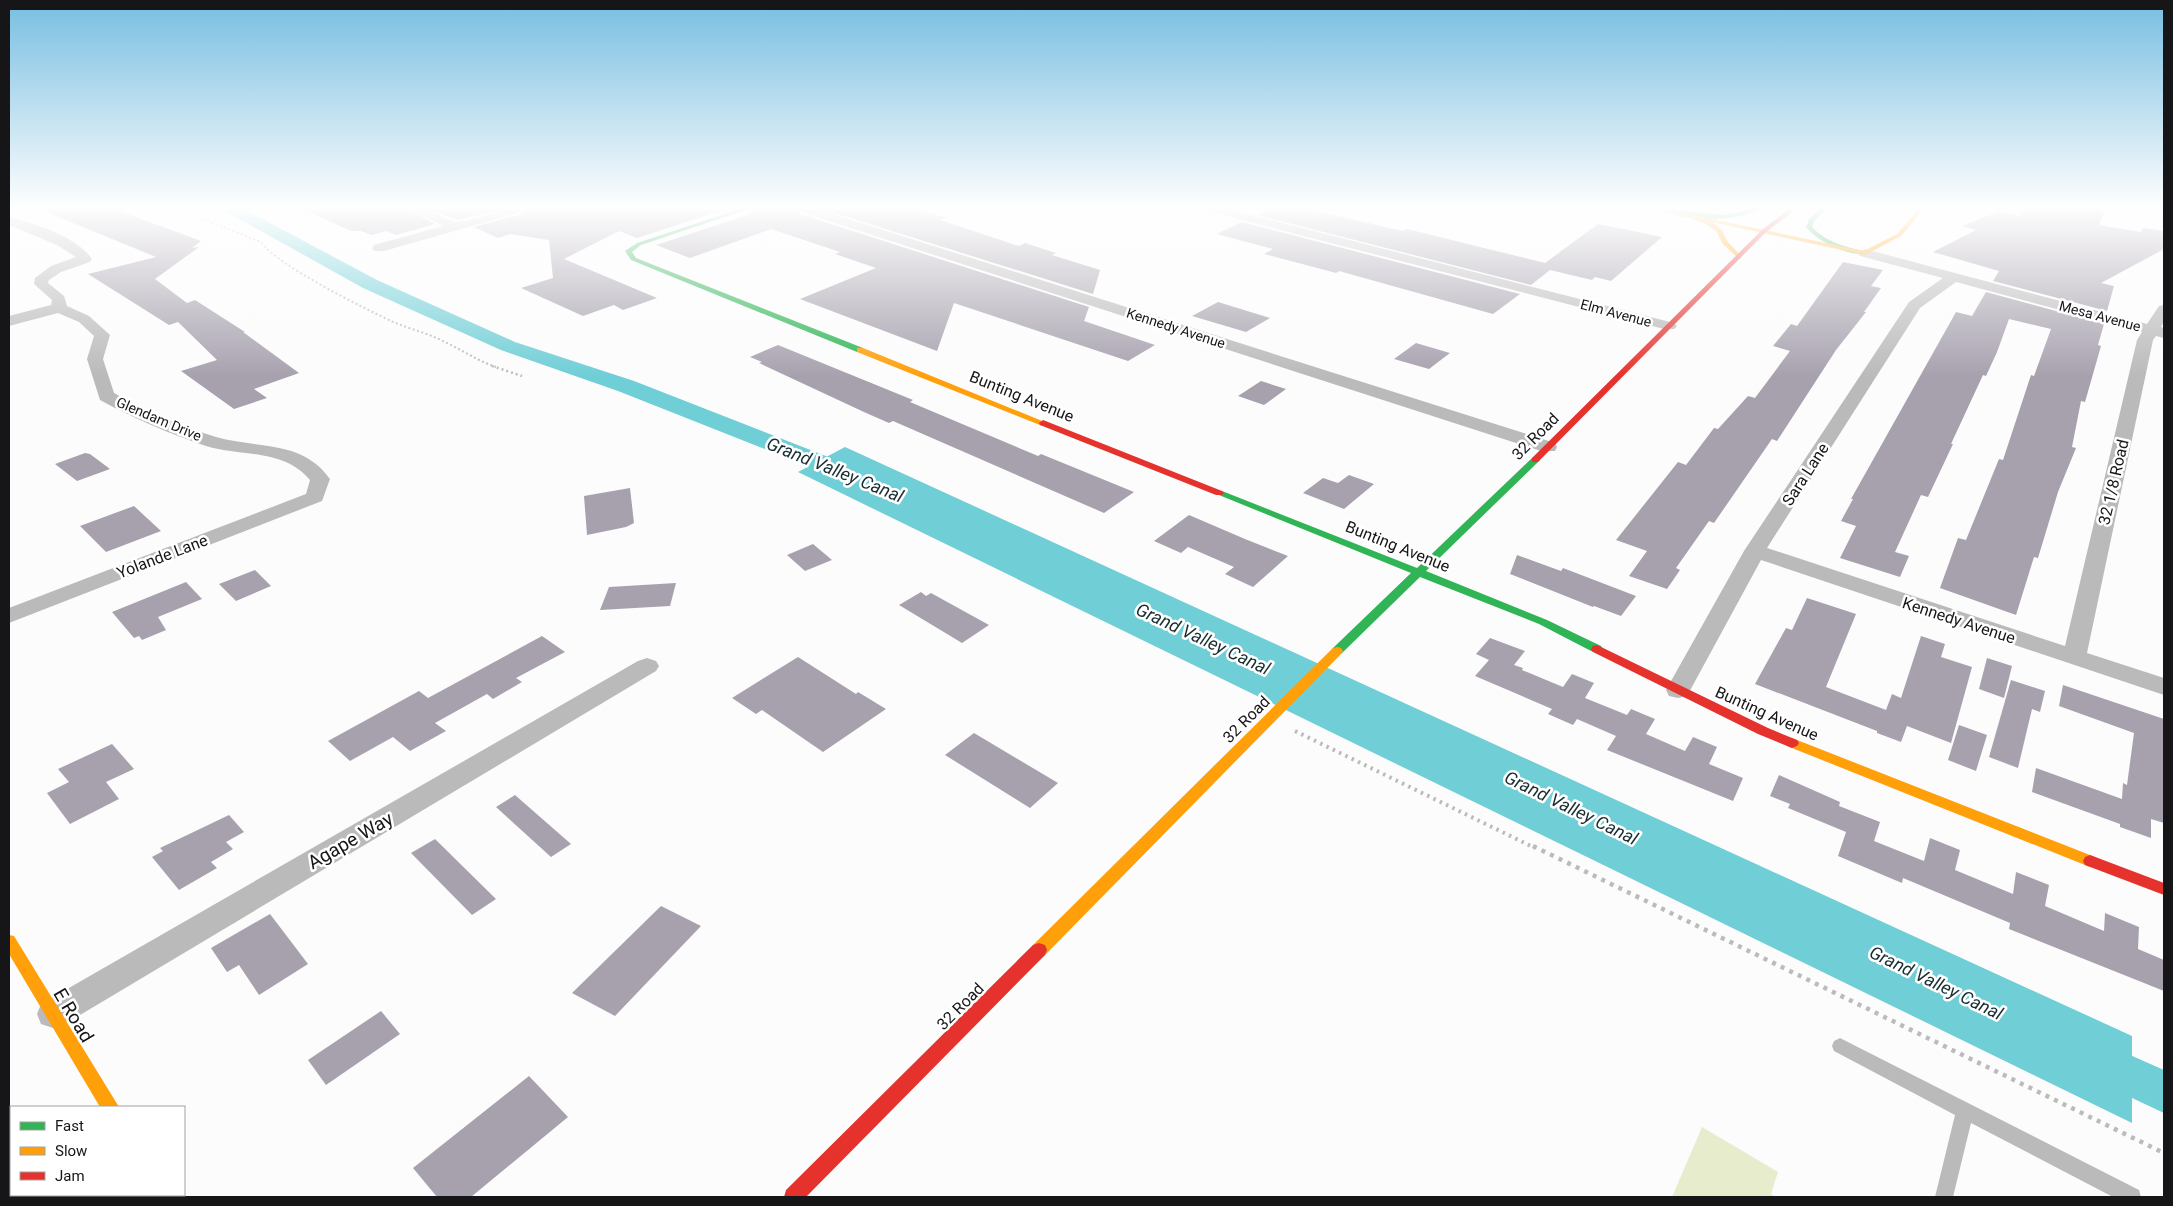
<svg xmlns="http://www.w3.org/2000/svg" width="2173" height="1206" viewBox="0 0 2173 1206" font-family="Roboto,sans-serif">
<rect width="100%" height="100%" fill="#fcfcfd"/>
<path fill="#e7eccd" d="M1702,1127L1778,1172L1771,1194L1776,1197H1672Z"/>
<path fill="#6fced6" d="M845,447L2132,1036V1123L798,472Z"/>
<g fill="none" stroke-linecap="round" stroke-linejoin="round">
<path fill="#6fced6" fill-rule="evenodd" d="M225,209H244L377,280L515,342L634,381L864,471L867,476L864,481L855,483L846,481L618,391L501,350L363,288L227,212Z
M2096,1040L2164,1070V1113L2081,1074L2074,1060L2081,1046Z"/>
</g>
<path fill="#a7a1ae" d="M39,209H114L201,241L192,248L199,247L155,279L187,303L195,300L245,332H243L299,373L254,389L267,398L234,409L181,371L217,360L178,322L169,325L88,274L156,257Z
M303,209H408L435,224L396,235L387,231L371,235L361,231H351Z
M426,209H503L458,220Z
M525,209H726L637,238L619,231L564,259L657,298L623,310L614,305L583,316L521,288L553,278L549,240L510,234L498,238L474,227L522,214Z
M755,209H797L800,214L1089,307L1084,321L1155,345L1128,361L954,303L937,351L800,299L876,268L835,254L840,252L771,229L690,258L656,245L751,214Z
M822,209H916L947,218L940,220L1019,246L1025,243L1056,253L1052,255L1100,270L1093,294Z
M1270,209H1309L1389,228L1403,231L1407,229L1545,263L1598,224L1662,237L1611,281L1595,277L1592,280L1550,270L1531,285L1257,215Z
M2023,209H2105L2099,225L2141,232L2143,228L2164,231V249L2101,283L2114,286L2107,311L1993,281L1999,271L1933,252L1976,230L1962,226L2000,211L2019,216Z
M1242,222L1520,294L1493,314L1339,271L1336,273L1264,254L1273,249L1217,234Z
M1843,262L1883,270L1871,286L1881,288L1864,312H1866L1836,350L1777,441L1772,439L1714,523L1709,521L1676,568L1680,570L1667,589L1629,576L1647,551L1616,540L1678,462L1686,465L1714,428L1718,429L1748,396L1755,398L1790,351L1773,346L1791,324L1797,326Z
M1986,292L2104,324L2098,345L2101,346L2085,402L2081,401L2072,447L2076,448L2058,492L2038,558L2034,557L2016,615L1940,588L1958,538L1966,540L1999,459L2003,460L2031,375L2034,376L2051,329L2009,319L1997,352L1986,376L1983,375L1951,444H1953L1928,497L1921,495L1895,552L1909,556L1900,577L1840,558L1856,526L1841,521L1853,499H1851L1956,312L1972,316Z
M1218,302L1270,318L1246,332L1192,316Z
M1416,343L1450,353L1429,369L1394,359Z
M778,345L913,400L910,402L1038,456L1041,454L1134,492L1104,513L893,421L889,423L864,412L759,363L762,362L750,357Z
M1261,381L1286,389L1264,405L1238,396Z
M85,453L90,454L110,469L77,481L55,464Z
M1349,475L1374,484L1344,509L1303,493L1323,478L1338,483Z
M630,488L634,523L626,527L587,535L584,496Z
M134,506L161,531L106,552L80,526Z
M1189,515L1245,539L1288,556L1253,587L1225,574L1234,567L1188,547L1181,553L1154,541Z
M813,544L832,560L805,571L787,555Z
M1517,555L1561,571L1563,568L1636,596L1621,616L1594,606L1593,607L1510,574Z
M255,570L271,586L236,601L219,584Z
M186,582L202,599L158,617L166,630L142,640L139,636L134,638L112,612Z
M676,583L670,606L600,610L609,587Z
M921,592L926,596L931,593L989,625L962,643L899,605Z
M1807,598L1856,614L1826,687L1886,710L1892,694L1901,698L1921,636L1945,644L1941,657L1972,667L1951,743L1907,726L1901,742L1877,733V731L1755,684L1786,628L1792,630Z
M542,636L565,652L516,678L522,682L493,699L487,694L435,723L446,731L410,751L393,737L350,761L328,741L419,691L428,698Z
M1490,638L1525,651L1514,665L1523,668L1522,670L1563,687L1572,674L1594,683L1585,698L1627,715L1631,709L1655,719L1646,734L1685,751L1693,737L1717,747L1709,764L1743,778L1733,801L1607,750L1616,736L1577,719L1573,725L1548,714L1552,709L1475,676L1489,660L1476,654Z
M798,657L856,694L858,692L886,709L823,752L762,710L756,714L732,698Z
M1987,658L2012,666L2004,698L1979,689Z
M2011,680L2045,691L2040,712L2032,709L2018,768L1989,757Z
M2063,685L2164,719V823L2151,819V838L2120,827V824L2032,792L2036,768L2122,799L2123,783L2127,785L2134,733L2059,706Z
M1959,725L1987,735L1976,771L1948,760Z
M974,733L1058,783L1030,808L945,755Z
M112,744L134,769L106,782L119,799L70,824L47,793L69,782L58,769Z
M1779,775L1840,802L1839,806L1880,822L1874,841L1924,861L1930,838L1960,850L1955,870L2013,894L2016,872L2049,885L2045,906L2104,931L2105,913L2139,927L2138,949L2164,960V991L2009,929L2010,923L1903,878L1902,883L1838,856L1846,832L1788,808L1790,804L1770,796Z
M515,795L571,844L551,857L496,807Z
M229,815L244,832L226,842L233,849L211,862L217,868L179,890L152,857L163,851L160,848Z
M435,839L496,899L472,915L411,853Z
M661,906L701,926L615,1016L572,993Z
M270,914L308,964L259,995L239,965L227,972L211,948Z
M381,1011L400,1034L326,1085L308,1060Z
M529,1076L568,1117L471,1197H437L413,1168Z"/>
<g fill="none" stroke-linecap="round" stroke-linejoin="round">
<path stroke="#bbbbbc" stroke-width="2" stroke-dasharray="2 2.5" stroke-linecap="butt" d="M178,209L261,242C278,266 362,307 391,321C409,329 428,333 445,342C462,350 478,361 496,367"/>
<path stroke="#bbbbbc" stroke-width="2.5" stroke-dasharray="2 3" stroke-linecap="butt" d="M492,366L522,376"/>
<path stroke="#bbbbbc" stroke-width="4" stroke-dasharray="2.5 4.5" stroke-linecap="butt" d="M1295,731L1535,848"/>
<path stroke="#bbbbbc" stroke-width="4.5" stroke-dasharray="4 5.5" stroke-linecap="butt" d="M1533,846L2164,1153"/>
<path fill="#bababa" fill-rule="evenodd" d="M1840,1038L2139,1190L2141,1197H2113L1971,1123L1953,1197H1935L1955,1115L1834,1051L1832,1046L1834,1041Z"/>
<path fill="#bababa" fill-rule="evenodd" d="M410,209C431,207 445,222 458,222C481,220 500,207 523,209L521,212L384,251H374L372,248L374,245L443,226Z
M799,209H817L1555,443L1557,447L1555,451H1541L801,212Z
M1209,209H1228L1674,323L1677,326L1674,329H1664L1211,212Z
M9,217C36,224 76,236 92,259L90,262L61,272L49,280L48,283L64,296L67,306L89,316L110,335L103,359L114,393C145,411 181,426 216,437C257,449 302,439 330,479L322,501L9,623V608L306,494L310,480C283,448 242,457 206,446C170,434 133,418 100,400L87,359L94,336L79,322L58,313L9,326V316L51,305L52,300L34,284L35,278L51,266L76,257L57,245L9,225Z
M1865,249L2147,324L2159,306L2164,305V321L2161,327L2164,328V338L2156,336L2153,340L2087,653L2164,678V695L1761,560L1687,696L1678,698L1669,696L1666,690L1744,551L1909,302L1943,278L1860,256L1858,253ZM1956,282L2142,332L2137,340L2065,646L1767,548L1920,308Z
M647,658L656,661L659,666L656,671L65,1024L53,1028L41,1024L37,1014L41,1004L638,661Z"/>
<path fill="#30b455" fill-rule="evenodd" d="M740,209H748L641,245L632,252L636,258L863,348V352H857L631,260L625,251L637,243Z
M1751,209H1759C1743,221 1687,222 1670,212L1673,210L1725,215Z
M1820,209H1826L1814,221L1812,227C1827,243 1847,247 1867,252V254C1848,256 1818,242 1806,227L1809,219Z
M1535,457L1540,460L1538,462L1426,571L1547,620L1601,646L1603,649L1601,652H1593L1539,624L1420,577L1341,654H1333L1331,651L1333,648L1411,573L1214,493L1216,491H1222L1417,568L1532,458Z"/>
<path fill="#ff9f0a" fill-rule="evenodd" d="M1654,209H1664L1864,251L1897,234L1918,209H1924L1901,236L1865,255L1712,222L1722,230L1727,241L1742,257L1739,259L1722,243L1717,232L1706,224L1687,217Z
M857,348H863L1047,423L1043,426L1040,425L857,352Z
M1337,647L1341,648L1343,651L1341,654L1045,955L1039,957L1033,955L1031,950L1033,945L1333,648Z
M1792,738L2095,857L2097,861L2095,865L2090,867L2085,865L1787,746L1785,743L1787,740Z
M9,935L14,936L119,1107H100L9,954Z
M155,1195H173L174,1197H156Z"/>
<path fill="#e5322d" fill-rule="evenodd" d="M1789,209H1796L1766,232L1538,462H1532V458L1762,230Z
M1043,420L1222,491L1224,493L1222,495H1216L1040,425L1039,423Z
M1597,645L1768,728L1797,740L1799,743L1797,746L1792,748L1758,734L1593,652L1591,649L1593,646Z
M2090,855L2164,883V895L2085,865L2083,861L2085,857Z
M1039,943L1045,945L1047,950L1045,955L806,1197H784L786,1190L1033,945Z"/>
</g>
<linearGradient id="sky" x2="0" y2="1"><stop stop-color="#77bee1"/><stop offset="0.55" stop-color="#fefefe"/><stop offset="1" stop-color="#fefefe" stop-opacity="0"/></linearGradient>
<rect width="2173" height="377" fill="url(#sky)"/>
<g text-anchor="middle" stroke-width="5" stroke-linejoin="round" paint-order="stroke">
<g font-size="14" fill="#161517" stroke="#fff">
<text transform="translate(1616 313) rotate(15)" y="5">Elm Avenue</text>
<text transform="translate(2100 316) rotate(15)" y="5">Mesa Avenue</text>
<text transform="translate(1176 328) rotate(18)" y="5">Kennedy Avenue</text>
<text transform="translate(159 419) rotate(23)" y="5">Glendam Drive</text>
</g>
<g font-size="16" fill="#161517" stroke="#fff">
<text transform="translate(1022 396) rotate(22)" y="6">Bunting Avenue</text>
<text transform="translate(1535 436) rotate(-45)" y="6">32 Road</text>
<text transform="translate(1805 474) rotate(-57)" y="6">Sara Lane</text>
<text transform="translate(2113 482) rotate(-77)" y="6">32 1/8 Road</text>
<text transform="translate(1398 546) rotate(22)" y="6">Bunting Avenue</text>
<text transform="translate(162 556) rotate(-21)" y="6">Yolande Lane</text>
<text transform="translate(1959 620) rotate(18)" y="6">Kennedy Avenue</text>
<text transform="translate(1767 713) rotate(24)" y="6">Bunting Avenue</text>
<text transform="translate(1246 719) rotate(-45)" y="6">32 Road</text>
<text transform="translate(960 1006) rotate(-45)" y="6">32 Road</text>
</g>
<g font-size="18" font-style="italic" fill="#182e30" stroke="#fff">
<text transform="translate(835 470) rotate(22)" y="6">Grand Valley Canal</text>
<text transform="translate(1203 639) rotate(25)" y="6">Grand Valley Canal</text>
<text transform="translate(1571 808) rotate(26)" y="6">Grand Valley Canal</text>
<text transform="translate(1936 983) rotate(26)" y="6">Grand Valley Canal</text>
</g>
<g font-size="19" fill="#161517" stroke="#fff">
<text transform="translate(350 840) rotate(-30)" y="7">Agape Way</text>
<text transform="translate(74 1015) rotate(59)" y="7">E Road</text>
</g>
</g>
<rect width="2173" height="1206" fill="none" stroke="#161517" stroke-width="20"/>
<rect x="10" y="1106" width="175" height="90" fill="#ffffff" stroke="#a2a1a2"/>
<rect x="20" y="1122" width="25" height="8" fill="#30b455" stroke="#a2a1a2"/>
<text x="55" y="1131" font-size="15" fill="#161517">Fast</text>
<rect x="20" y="1147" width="25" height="8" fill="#ff9f0a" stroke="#a2a1a2"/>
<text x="55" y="1156" font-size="15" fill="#161517">Slow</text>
<rect x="20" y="1172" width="25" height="8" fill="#e5322d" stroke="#a2a1a2"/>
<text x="55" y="1181" font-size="15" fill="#161517">Jam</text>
</svg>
